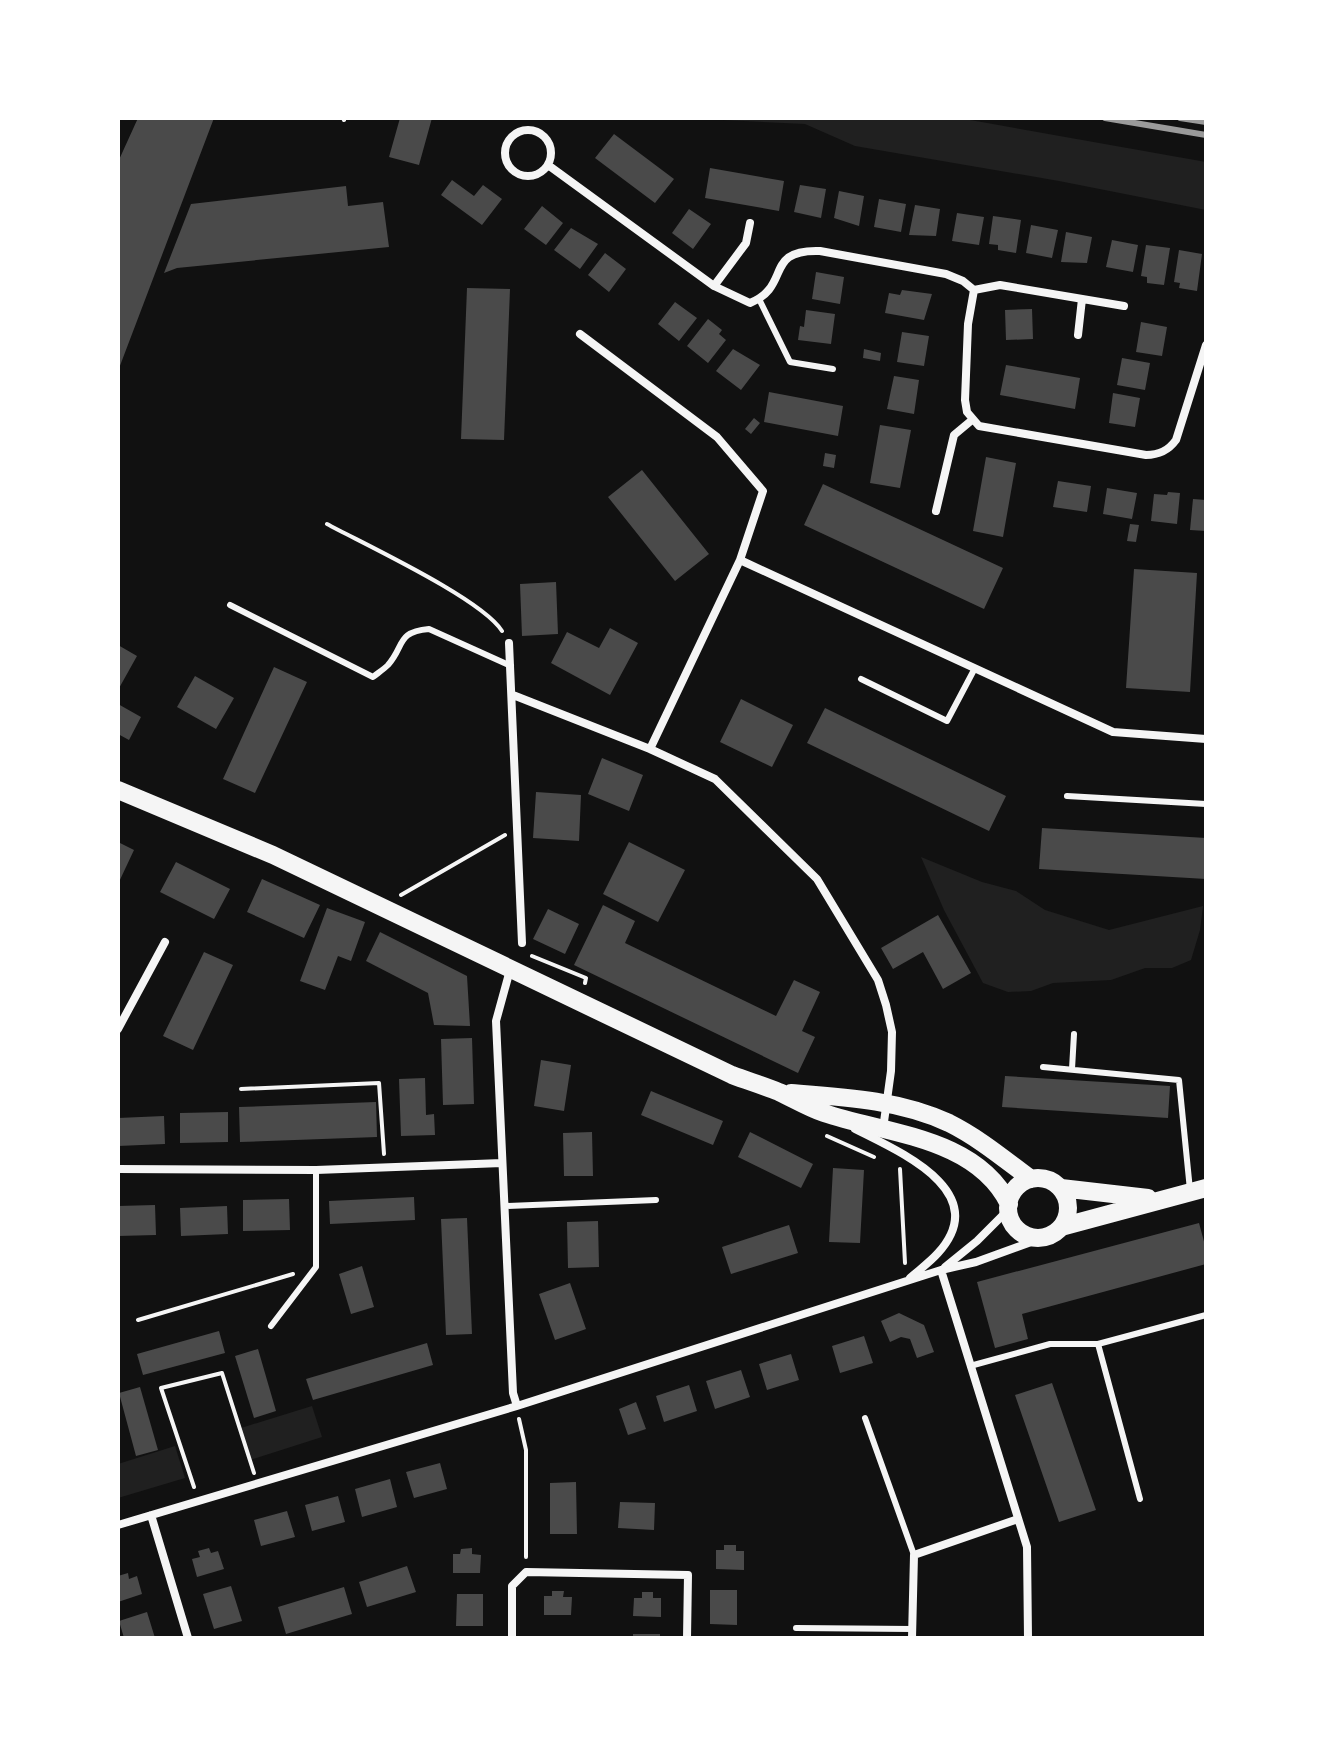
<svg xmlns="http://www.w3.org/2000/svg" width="1324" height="1756" viewBox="0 0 1324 1756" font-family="Bitter,serif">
<rect width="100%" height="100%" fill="#111"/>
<path fill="#202020" d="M682,118H959L1206,162V210L1059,181L855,146L805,124Z
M921,857L982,882L1016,891L1045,910L1109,930L1203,906L1200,930L1191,960L1172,968H1145L1111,980L1053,983L1031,991L1008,992L983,983L944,910Z
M312,1406L322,1437L250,1460L241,1428Z
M175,1446L185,1478L118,1498V1464Z"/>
<path fill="#4a4a4a" d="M138,118H214L118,371V162Z
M400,118H432L419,165L389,157Z
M614,134L674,179L655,203L595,158Z
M710,168L784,181L779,211L705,198Z
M452,180L474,196L483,185L502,199L482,225L441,195Z
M800,185L826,189L821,218L794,212Z
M346,186L348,206L383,202L389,247L177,268L164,273L191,204Z
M839,191L864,196L859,226L834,218Z
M879,199L906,204L901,232L874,227Z
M915,205L940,209L936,236L909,235Z
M542,206L563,223L546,245L524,229Z
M689,209L711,224L693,249L672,233Z
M957,213L984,217L979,245L952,241Z
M993,216L1021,220L1016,253L998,250V245L989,244Z
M1031,225L1058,230L1052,258L1026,253Z
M571,228L598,244L580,269L554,250Z
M1066,232L1092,237L1087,263L1061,262Z
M1112,240L1138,245L1133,272L1106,267Z
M1146,245L1170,248L1164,285L1147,283V277L1141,276Z
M1179,250L1202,254L1197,291L1179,288L1180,283L1174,282Z
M605,253L626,269L609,292L588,275Z
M816,272L844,277L840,304L812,299Z
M467,288L510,289L504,440L461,439Z
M902,290L932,294L924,320L885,313L889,293L900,295Z
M675,302L697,318L679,341L658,324Z
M1032,309L1033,339L1006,340L1005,310Z
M806,310L835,314L831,344L798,340L800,326L804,327Z
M708,319L722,330L719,334L726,340L708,363L687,346Z
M1141,322L1167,327L1162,356L1136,352Z
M902,332L929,336L924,366L897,362Z
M733,349L760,365L741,390L716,371Z
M864,349L881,353L880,361L863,358Z
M1122,358L1150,363L1145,390L1117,385Z
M1006,365L1080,378L1075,409L1000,395Z
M894,376L919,380L914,414L887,409Z
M769,392L843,406L838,436L764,422Z
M1113,393L1140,398L1135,427L1109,423Z
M754,418L760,423L751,434L745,429Z
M880,425L911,430L900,488L870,483Z
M825,453L836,455L834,468L823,466Z
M986,457L1016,463L1003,537L973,531Z
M642,470L709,554L675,581L608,497Z
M1058,481L1091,486L1087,512L1053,507Z
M823,484L1003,568L984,609L804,525Z
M1107,488L1137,493L1132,519L1103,514Z
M1168,492L1180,493L1177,524L1151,521L1154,494L1167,495Z
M1193,499L1206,500V531L1190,530Z
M1130,524L1139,525L1136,542L1127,541Z
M1134,569L1197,573L1190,692L1126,688Z
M556,582L558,634L522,636L520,584Z
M610,628L638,643L610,695L551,663L567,632L599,648Z
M118,645L137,656L118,690Z
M274,667L307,682L255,793L223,779Z
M195,676L234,698L216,729L177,707Z
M741,699L793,725L772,767L720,742Z
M118,704L141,717L129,740L118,734Z
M825,708L1006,796L989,831L807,743Z
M602,758L643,775L629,811L588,794Z
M536,792L581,795L579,841L533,838Z
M1042,828L1206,838V879L1039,869Z
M118,842L134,850L118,884Z
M629,842L685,870L658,922L603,894Z
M176,862L230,889L214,919L160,892Z
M262,879L320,905L304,938L247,912Z
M603,905L635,921L625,943L776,1016L794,980L820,992L802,1031L815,1037L798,1073L574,965Z
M327,908L365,922L351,961L338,956L325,990L300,981Z
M548,909L579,924L565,954L533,939Z
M938,915L971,973L943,989L923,952L893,969L881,948Z
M380,932L467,976L470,1026L434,1025L428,993L366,961Z
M204,952L233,965L193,1050L163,1036Z
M472,1038L474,1104L443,1105L441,1039Z
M541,1060L571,1065L564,1111L534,1106Z
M1005,1076L1170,1086L1168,1118L1002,1107Z
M425,1078L426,1115L434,1114L435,1135L401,1136L399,1079Z
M651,1091L723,1121L713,1145L641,1115Z
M376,1102L377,1137L240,1142L239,1107Z
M228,1112V1142L180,1143V1113Z
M164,1116L165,1144L118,1146V1118Z
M592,1132L593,1176H564L563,1133Z
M750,1132L813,1164L801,1188L738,1157Z
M833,1168L864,1170L860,1243L829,1242Z
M414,1197L415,1220L330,1224L329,1201Z
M289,1199L290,1230L243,1231V1200Z
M155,1205L156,1235L118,1236V1206Z
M227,1206L228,1234L181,1236L180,1208Z
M467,1218L472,1334L446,1335L441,1219Z
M598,1221L599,1267L568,1268L567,1222Z
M1199,1223L1206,1249V1264L1022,1314L1028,1339L995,1348L977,1282Z
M789,1225L798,1253L731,1274L722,1247Z
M362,1266L374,1307L351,1314L339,1274Z
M570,1283L586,1329L555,1340L539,1294Z
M899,1313L924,1325L934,1352L917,1358L910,1339L901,1337L890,1342L881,1321Z
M219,1331L225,1353L143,1375L137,1354Z
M864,1336L873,1363L840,1373L832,1346Z
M427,1343L433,1365L313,1400L306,1379Z
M258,1349L276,1411L254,1418L235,1356Z
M791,1354L799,1380L767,1390L759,1364Z
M741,1370L750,1397L715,1409L706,1381Z
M1052,1383L1096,1510L1059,1522L1015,1395Z
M689,1385L697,1411L664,1422L656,1396Z
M140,1387L158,1450L136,1456L119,1393Z
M636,1402L646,1429L628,1435L619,1409Z
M440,1463L447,1489L414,1498L406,1472Z
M390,1479L397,1507L362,1517L355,1489Z
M576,1482L577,1534H550V1483Z
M338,1496L345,1522L312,1531L305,1505Z
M620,1502L655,1503L654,1530L618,1528Z
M287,1511L295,1537L261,1546L254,1520Z
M724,1545H736V1551H744V1570L716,1569V1550H724Z
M209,1548L211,1553L218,1551L224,1569L197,1577L192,1559L200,1557L198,1551Z
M472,1548V1554L481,1555L480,1573H453V1554H460L461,1549Z
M407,1566L416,1592L367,1607L359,1582Z
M128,1573L129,1579L137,1576L142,1594L118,1602V1576Z
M231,1586L242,1621L214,1629L203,1594Z
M344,1587L352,1614L286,1634L278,1607Z
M710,1590H737V1625L710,1624Z
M552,1591H564L563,1597H572L571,1615H544V1596H552Z
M642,1592H653V1598H661V1617L633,1616L634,1598H642Z
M457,1594H483V1626H456Z
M147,1612L155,1638H124L119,1621Z
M633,1634H660V1638H633Z"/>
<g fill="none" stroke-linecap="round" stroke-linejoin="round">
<path stroke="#f5f5f5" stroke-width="4" d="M343,118L344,120
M327,524C366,545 482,599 502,631
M401,895L505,835
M532,956L586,978L585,983
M241,1089L379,1083L384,1154
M827,1136L874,1157
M900,1169L905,1263
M138,1320L293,1274
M519,1419L526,1450V1557
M194,1487L161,1388L222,1373L254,1473"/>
<path stroke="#f5f5f5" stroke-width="6" d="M759,299L790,362L833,369
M230,605L373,677C378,673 384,669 388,665C405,646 396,632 429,629L511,666
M861,679L947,721L975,668
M1067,796L1206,804
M1043,1067L1179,1080L1190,1190
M1072,1069L1074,1034
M505,1206L656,1200
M271,1326L316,1267V1170
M1098,1344L1140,1499
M970,1366L1050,1344H1098L1206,1315
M865,1418L914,1555
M796,1628L912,1629"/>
<path stroke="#f5f5f5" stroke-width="8" d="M505 153a23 23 0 1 1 46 0a23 23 0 1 1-46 0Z
M548,165L714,286L750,303C792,286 763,249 820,251L946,274L963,281L974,290L968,324L965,400L967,412L979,426L1146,455C1159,455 1168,451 1176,440L1206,345
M714,286L746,243L750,223
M974,290L1000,285L1124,306
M580,334L717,437L763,491L740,560L650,749
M1078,335L1082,299
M936,511L954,435L972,420
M740,560L1113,732L1206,739
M509,643L522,943
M513,695L650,749L715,779L817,879L878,980L886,1005L892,1032L891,1071L883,1129
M510,970L496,1021L513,1393L517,1406
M118,1029L165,942
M855,1129C898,1151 994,1191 938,1253C930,1262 919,1270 910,1278
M118,1169L316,1170L502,1163
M945,1267L977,1241L1008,1210
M941,1270L1027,1547L1028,1638
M151,1515L188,1638
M118,1525L517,1406L941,1270L976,1262L1045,1237
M512,1638V1586L526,1572L688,1575L687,1638
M912,1638L914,1555L1018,1519"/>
<path stroke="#f5f5f5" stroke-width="18" d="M118,790L273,855L732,1075C748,1081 764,1086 779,1092C794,1099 809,1108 824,1113C886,1134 976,1137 1009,1204
M791,1093C844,1097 900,1100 949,1123C979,1138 1004,1159 1031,1179
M1008 1208a30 30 0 1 1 60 0a30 30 0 1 1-60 0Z
M1061,1188L1148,1198
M1061,1227L1206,1188"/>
<path stroke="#9a9a9a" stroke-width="6" d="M1105,118L1206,135
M1180,118L1206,122"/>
</g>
<rect width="1324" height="1756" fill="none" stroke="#ffffff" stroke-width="240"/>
</svg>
